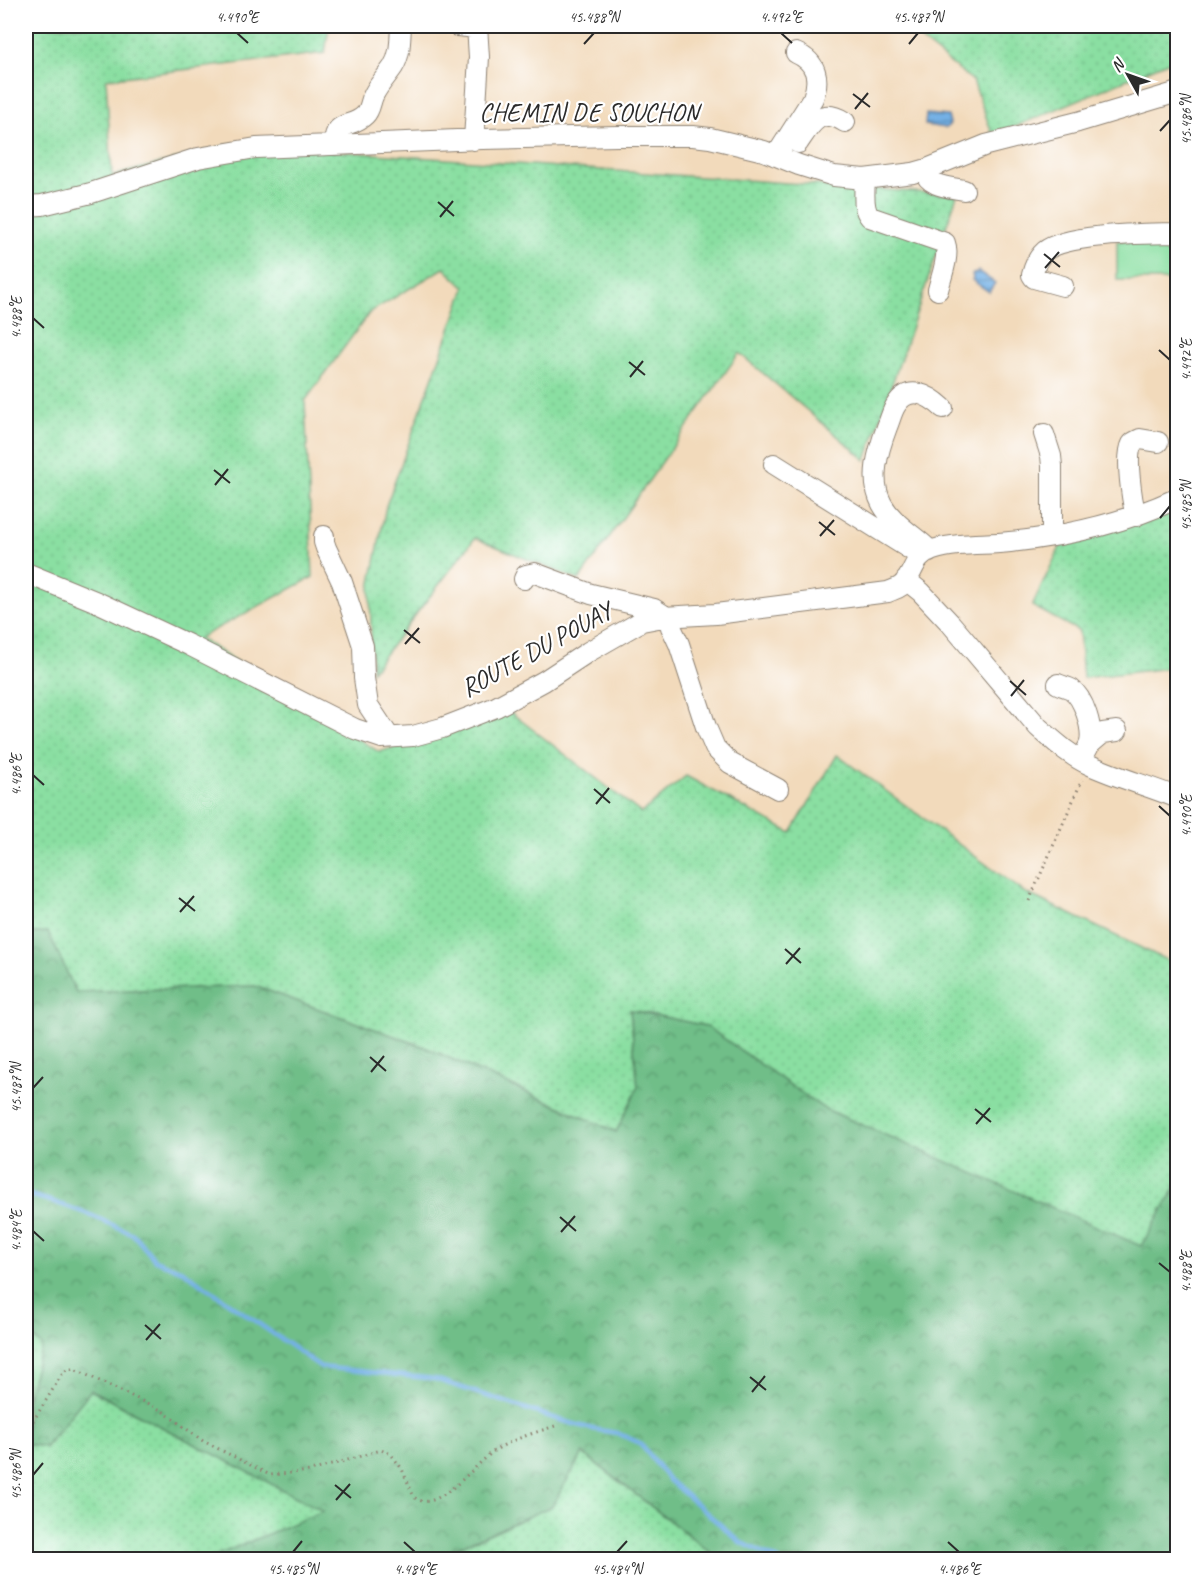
<svg xmlns="http://www.w3.org/2000/svg" width="1203" height="1585" viewBox="0 0 1203 1585" font-family="Caveat,sans-serif">
<defs>
<pattern id="grass-dots" width="8" height="8" patternUnits="userSpaceOnUse" patternTransform="scale(1.5)"><rect width="8" height="8" fill="#8adfa2"/><path d="M2 2h.1M6 6h.1" fill="none" stroke="#77c08c" stroke-width="1.8" stroke-linecap="round"/></pattern>
<pattern id="forest-crowns" width="20" height="18" patternUnits="userSpaceOnUse" patternTransform="scale(1.5)"><rect width="20" height="18" fill="#6fbe88"/><path d="M2 6a3 3 0 1 1 6 0M12 15a3 3 0 1 1 6 0" fill="none" stroke="#5b9b6f"/></pattern>
<pattern id="water-rules" width="6" height="5" patternUnits="userSpaceOnUse" patternTransform="scale(1.5)"><rect width="6" height="5" fill="#74b1e6"/><path d="M0 2.5h6" fill="none" stroke="#5f90bb"/></pattern>
</defs>
<rect width="100%" height="100%" fill="#fff"/>
<filter id="ink" filterUnits="userSpaceOnUse"><feTurbulence type="fractalNoise" baseFrequency=".0167" numOctaves="2"/><feDisplacementMap in="SourceGraphic" scale="12" xChannelSelector="R" yChannelSelector="G"/><feConvolveMatrix kernelMatrix="1 2 1 2 8 2 1 2 1" color-interpolation-filters="sRGB"/></filter>
<filter id="wash" filterUnits="userSpaceOnUse"><feTurbulence type="fractalNoise" baseFrequency=".008" numOctaves="4" result="noise"/><feDisplacementMap in="SourceGraphic" scale="24" xChannelSelector="R" yChannelSelector="G"/><feGaussianBlur stdDeviation="1.35" result="paint"/><feColorMatrix in="noise" values="0 0 0 0 0 0 0 0 0 0 0 0 0 0 0 0 0 1.4 0 .05"/><feComposite in="paint" operator="in"/></filter>
<g filter="url(#wash)">
<rect width="100%" height="100%" fill="#f2dabb"/>
<path fill="url(#grass-dots)" stroke="#5a8566" stroke-width="1.5" d="M26,26H329L325,53L106,79L112,176L233,144L957,195L866,460L739,353L579,580L475,538L372,671L370,588L386,506L465,288L444,268L370,312L305,401L313,577L199,638L379,752L510,712L641,813L686,776L791,833L837,755L1024,892L1177,965V1185L1141,1247L823,1108L706,1026L630,1010L638,1087L617,1132L422,1046L255,986L76,992L48,932L26,934Z
M906,26H1177V58L993,136L973,81L907,29Z
M1177,504V667L1083,678L1079,631L1032,606L1063,541Z
M26,1330L42,1346L26,1400Z
M90,1390L324,1511L208,1559L26,1560V1444L46,1447Z
M582,1453L719,1559L431,1560L552,1506Z"/>
<path fill="url(#forest-crowns)" stroke="#4d745a" stroke-width="1.5" d="M48,932L76,992L255,986L422,1046L616,1132L638,1087L630,1010L706,1026L823,1108L1141,1246L1177,1185V1559H719L583,1453L552,1506L431,1559H208L323,1511L91,1390L45,1447L26,1444V1400L42,1346L26,1330V934Z"/>
<path fill="#8adfa2" stroke="#5a8566" stroke-width="1.5" d="M1117,241H1177V280H1117Z"/>
<path fill="url(#water-rules)" stroke="#506e88" stroke-width="1.5" d="M926,114L948,116L950,124L946,128L925,125Z
M978,271L995,283L989,292L972,280L973,278L972,274L977,273Z"/>
<g fill="none" stroke-linecap="round" stroke-linejoin="round">
<path stroke="#74b1e6" stroke-width="4.5" d="M26,1194L54,1202L88,1214L133,1234L155,1260L183,1271L321,1367L435,1379L560,1420L592,1429L617,1433L640,1443L669,1480L740,1542L779,1560"/>
</g>
</g>
<g filter="url(#ink)">
<g fill="none" stroke-linecap="round" stroke-linejoin="round">
<g stroke="#8e8273" stroke-width="22">
<path id="minor" d="M457,26L477,28
M474,140L479,57L477,26
M798,143C811,124 820,106 845,122
M334,145C334,119 351,129 365,115C371,109 370,101 374,94C379,84 387,76 393,67C401,54 400,40 401,26
M776,156L813,98C820,79 817,62 796,53
M924,170C928,187 949,187 964,190
M864,179C866,192 861,207 870,217L945,243C950,256 941,277 938,290
M26,206L42,205L91,193L198,158L256,148L482,139L618,136H693L710,138L764,151L799,165L834,176L864,179L913,173L927,169L986,145L1078,122L1178,92
M1063,286L1034,278L1032,275C1034,267 1038,257 1045,251C1067,233 1149,234 1178,233
M1044,434L1051,456L1052,466V536
M774,464L921,556
M1136,516C1132,501 1125,457 1132,444C1134,441 1137,441 1140,439L1158,442
M324,536V542L326,548L342,582L363,646L364,678L368,705L386,732L387,737
M929,552L925,546C910,533 892,522 882,504C869,480 878,451 887,427C890,420 892,411 896,405C909,384 929,395 943,408
M26,573L97,602L189,645L355,729L382,738L413,736L442,728L496,707L544,681L588,652L642,621L663,617L716,614L888,592C892,590 897,589 901,586C915,575 911,557 933,550C958,542 985,545 1010,542C1068,536 1125,523 1178,498
M524,579L526,575L535,573L591,594L654,609L662,614L663,617
M906,580L921,592L951,624L1038,727C1054,741 1070,756 1090,765C1118,778 1149,786 1178,798
M669,617L671,627L679,644L706,727L715,748L730,763L778,789
M1058,684C1062,686 1067,687 1071,689C1084,698 1093,728 1090,743C1088,749 1084,754 1081,760
M1090,744L1103,733L1117,731"/>
</g>
<path stroke="#8e8273" stroke-width="3" stroke-dasharray="1.5 4.5" stroke-linecap="butt" d="M1029,901L1082,780
M26,1431L35,1418L63,1373L68,1369H74L161,1410L203,1441L270,1475L311,1471L381,1450L391,1454L402,1469L414,1497C417,1499 420,1501 423,1501C443,1505 477,1463 494,1451C512,1439 534,1433 555,1426"/>
<use href="#minor" stroke="#fff" stroke-width="20"/>
</g>
</g>
<path fill="none" stroke="#2b2b2b" stroke-width="2" d="M237,33L248,43M781,33L792,43M584,44L594,33M909,44L918,33M853,94L870,107M855,109L868,93M1160,131L1170,120M438,202L454,216M440,217L453,201M1044,254L1060,267M1045,268L1059,252M33,318L44,328M1159,350L1170,360M629,362L645,375M630,377L643,361M214,470L230,483M215,485L228,469M1160,518L1170,506M819,522L835,535M820,536L834,520M404,630L420,643M405,644L419,628M1010,681L1026,695M1011,696L1024,680M33,775L44,785M594,789L610,803M596,804L609,788M1159,806L1170,816M179,898L195,911M180,912L194,896M785,949L801,963M786,964L800,948M370,1057L386,1071M371,1072L384,1056M33,1088L43,1077M975,1109L991,1122M976,1124L990,1108M560,1217L576,1231M33,1231L44,1241M561,1232L575,1216M1159,1263L1170,1272M145,1325L161,1339M146,1340L160,1324M750,1377L766,1390M752,1392L765,1376M33,1475L43,1463M335,1485L351,1498M336,1500L350,1484M404,1542L415,1552M948,1542L959,1552M293,1552L302,1541M617,1552L627,1541"/>
<g text-anchor="middle" stroke-width="4.5" stroke-linejoin="round" paint-order="stroke">
<g font-size="26" fill="#2b2b2b" stroke="#fff">
<text x="589" y="121">CHEMIN DE SOUCHON</text>
<text transform="translate(536 649) rotate(-29)" y="9">ROUTE DU POUAY</text>
</g>
</g>
<rect width="1203" height="1585" fill="none" stroke="#fff" stroke-width="66"/>
<g transform="translate(1128 75) rotate(310)" stroke="#ffffff" stroke-width="4.5" paint-order="stroke">
<path d="M0-4.5L10 22L0 15L-10 22Z" fill="#2b2b2b"/>
<text y="-9" font-size="16" font-weight="bold" text-anchor="middle" fill="#2b2b2b">N</text>
</g>
<rect x="33" y="33" width="1137" height="1519" fill="none" stroke="#2b2b2b" stroke-width="2"/>
<g font-size="15" text-anchor="middle" fill="#2b2b2b">
<text x="237" y="22">4.490°E</text>
<text x="594" y="22">45.488°N</text>
<text x="781" y="22">4.492°E</text>
<text x="918" y="22">45.487°N</text>
<text transform="translate(1186 120) rotate(-90)" y="5">45.486°N</text>
<text transform="translate(16 318) rotate(-90)" y="5">4.488°E</text>
<text transform="translate(1186 360) rotate(-90)" y="5">4.492°E</text>
<text transform="translate(1186 506) rotate(-90)" y="5">45.485°N</text>
<text transform="translate(16 775) rotate(-90)" y="5">4.486°E</text>
<text transform="translate(1186 816) rotate(-90)" y="5">4.490°E</text>
<text transform="translate(16 1088) rotate(-90)" y="5">45.487°N</text>
<text transform="translate(16 1231) rotate(-90)" y="5">4.484°E</text>
<text transform="translate(1186 1272) rotate(-90)" y="5">4.488°E</text>
<text transform="translate(16 1475) rotate(-90)" y="5">45.486°N</text>
<text x="293" y="1574">45.485°N</text>
<text x="415" y="1574">4.484°E</text>
<text x="617" y="1574">45.484°N</text>
<text x="959" y="1574">4.486°E</text>
</g>
</svg>
